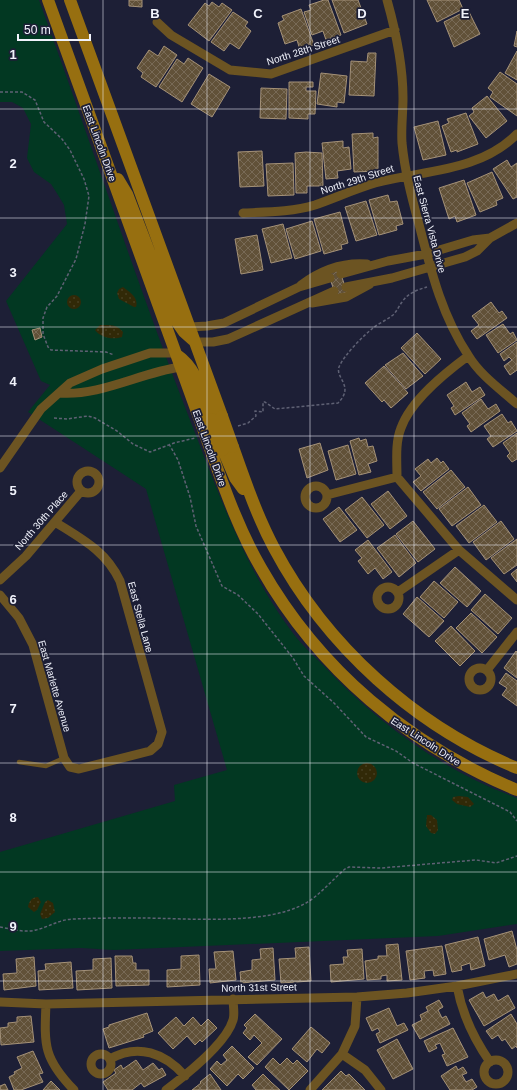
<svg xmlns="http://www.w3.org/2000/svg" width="517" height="1090" viewBox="0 0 517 1090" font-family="Arial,sans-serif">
<defs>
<pattern id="sand-dots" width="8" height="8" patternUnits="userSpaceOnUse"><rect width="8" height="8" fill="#312907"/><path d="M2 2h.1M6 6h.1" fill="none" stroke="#453e20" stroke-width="1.8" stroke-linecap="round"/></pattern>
<pattern id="building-cross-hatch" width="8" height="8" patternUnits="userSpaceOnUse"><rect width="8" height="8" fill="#615138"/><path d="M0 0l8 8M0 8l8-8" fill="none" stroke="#786a56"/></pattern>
</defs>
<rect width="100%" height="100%" fill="#1d1f36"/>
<path fill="#023822" d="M0,0H39C90,140 136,281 190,420C219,494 246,573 296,637C304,647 314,656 323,665C376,722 443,771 517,798V924L438,936L114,950L81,948L0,951V852L175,801L174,785L227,770L146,489L28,412L50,385L41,381L6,301L67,224L64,205L58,195L51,184L34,172L27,158L31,124L23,108L12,102H0Z"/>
<path fill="url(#sand-dots)" d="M123,287C130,292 139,298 136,307H134L119,299L117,293L119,289Z
M67 302a7 7 0 1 1 14 0a7 7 0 1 1-14 0Z
M100,325C109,325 117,324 123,332L122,337C113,340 101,338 95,330Z
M357 773a10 10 0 1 1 20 0a10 10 0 1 1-20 0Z
M459,796L468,797L474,804L470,807L457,804L452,800L453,797Z
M427,815H431L437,820L438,830L435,834L431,833L426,826Z
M38,897L41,902L37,910L34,912L28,907C29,901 32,897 38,897Z
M48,900L53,903L55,912L48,918L42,919L40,914L45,902Z"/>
<path fill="url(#building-cross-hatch)" stroke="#a59278" d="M129,0H142V7L129,6Z
M324,0H328L341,35L326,40L323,31L312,35L304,12L311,10L309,5Z
M332,0H358L367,24L344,33Z
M427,0H459L463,9L437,22Z
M212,2L219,7L222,3L232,10L209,41L188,25L205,3L209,6Z
M301,9L314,45L300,50L297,40L285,44L278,23L284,20L282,16Z
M468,10L480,34L454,47L444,22Z
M233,12L248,22L245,26L251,31L239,49L230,43L224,51L211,42Z
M517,31V47L514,46Z
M164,46L177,55L156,87L141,77L143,73L137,68L149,50L158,56Z
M517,51V80L505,73Z
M368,53H376L374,96L349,95L351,61L367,62Z
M188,58L203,68L182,102L159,87L177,59L184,64Z
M500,72L517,84V116L490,97L493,92L488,88Z
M321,73L347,76L344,103L337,102V107L317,104Z
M209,74L230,87L212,117L191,104Z
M289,82H313V87H306V91H316L315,114H308V119L289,118Z
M261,88L287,89L286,119L260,118Z
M487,96L507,121L486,138L469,116L474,112L472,108Z
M466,113L478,144L457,152V150L451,152L442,126L449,123L447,119Z
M438,121L446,155L423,160L414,127Z
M373,133V138L378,137V171L354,172L352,134Z
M343,141V148L349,147L351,169L337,171L338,178L326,179L322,143Z
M262,151L264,186L240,187L238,152Z
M306,152L322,153L323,186H307V193H296L295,153Z
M507,160L511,167L517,163V197L513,199L493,169Z
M293,163L294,195L268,196L266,164Z
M492,172L503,198L496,201L497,205L480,212L467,183Z
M464,180L476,215L457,222L455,216L449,219L439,188Z
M388,195L390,202L397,201L403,224L396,226L397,230L379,235L369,200Z
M366,201L377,235L356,241L345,207Z
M340,212L348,243L341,245L342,249L324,254L314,219Z
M312,221L321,251L295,259L286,229Z
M283,224L292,258L271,263L262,229Z
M257,235L263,270L241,274L235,239Z
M339,269L347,292L336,296L328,273Z
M491,302L499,313L502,311L507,318L477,339L471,331L479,325L472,316Z
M503,324L510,334L513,332L517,340L498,353L486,335Z
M40,328L42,337L35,340L32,330Z
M417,333L441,359L425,374L401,348Z
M517,342V370L510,375L504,366L512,360L509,357L504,361L500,354Z
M403,353L423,376L406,389L385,365Z
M384,366L408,393L391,408L384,400L382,402L365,383Z
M466,382L472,392L480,387L485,395L455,415L451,408L454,406L447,395Z
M481,399L488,409L496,404L500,411L471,432L467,426L470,424L462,413Z
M502,414L508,423L511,421L517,431L493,447L487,439L491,436L484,426Z
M517,433V459L512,462L507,456L510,453L503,443Z
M359,438L360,441L366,439L368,447L373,446L377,461L368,464L371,472L359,475L350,441Z
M320,443L328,470L307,478L299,449Z
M348,445L356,474L336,480L328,451Z
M437,458L441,463L443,461L449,469L421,491L413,482L421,476L415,469L428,459L431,463Z
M451,470L465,487L437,509L423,492Z
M468,487L481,505L452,526L439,509Z
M388,491L407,516L390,529L371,504Z
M362,497L384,525L367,538L345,510Z
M484,505L497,522L469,543L456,526Z
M339,507L357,530L340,542L323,519Z
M413,521L435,549L418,562L396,534Z
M501,521L514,539L486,560L473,542Z
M395,535L416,563L399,577L377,548Z
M517,539V565L504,574L491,558Z
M368,540L392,572L383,579L375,568L368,574L358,561L362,558L355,550Z
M455,567L481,591L467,607L440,583Z
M517,569V582L511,574Z
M434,581L458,602L444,618L420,597Z
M485,594L512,618L498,634L471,610Z
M417,597L444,621L429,637L403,614Z
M471,613L497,637L482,653L456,628Z
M451,626L475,651L460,666L435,641Z
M516,651L517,652V678L504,668Z
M506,673L517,681V706L502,695L507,688L499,683Z
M512,931L517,950V964L509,967L505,955L489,960L484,939Z
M478,937L485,966L471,970L470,963L461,966L462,970L452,972L445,945Z
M398,944L402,980L387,981V975L381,976V979L367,980L365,961L378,959V956H387L386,945Z
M442,946L446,974L434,976L433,970L424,971L425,978L410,980L406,951Z
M309,947L311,981L281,983L279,959L296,958L295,948Z
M273,948L275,980L241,983L240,972L252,970V960L261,959L260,949Z
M362,949L364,979L331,982L330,965L344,964L343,957H348L347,950Z
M233,951L236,980L210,983L209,969H216L214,952Z
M199,955L200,985L167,987V970L181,969V956Z
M115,956H132L133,963H136V970H149V985L116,986Z
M34,957L36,986L4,990L3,974L17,973L16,959Z
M111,958L112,988L77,990L76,971L93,970V959Z
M71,962L73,988L39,990L38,971L46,970L45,964Z
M483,992L486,998L494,994L498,1001L508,995L515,1008L484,1026L469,1000Z
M439,1000L443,1007L438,1010L442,1018L446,1016L450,1024L420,1039L412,1025L422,1020L420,1015L428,1011L426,1007Z
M389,1008L397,1026L404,1023L408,1030L380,1043L376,1034L380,1032L378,1028L372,1031L366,1018Z
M147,1013L153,1031L143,1035L144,1037L109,1048L103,1029L109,1027V1025Z
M255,1014L282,1039L257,1065L248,1057L262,1043L254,1035L250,1040L243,1033L247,1028L244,1025Z
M511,1014L517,1024V1048L516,1046L512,1049L505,1039L502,1041L498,1035L492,1039L486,1031Z
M31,1016L34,1042L1,1045L0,1028L8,1027V1023L17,1022V1017Z
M176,1017L184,1026L193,1017L201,1026L208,1019L217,1028L202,1042L200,1040L195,1045L187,1036L173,1049L158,1033Z
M311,1027L330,1043L322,1053L317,1049L307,1062L292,1049Z
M453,1028L468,1057L447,1066L442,1055L445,1054L440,1043L435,1045L437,1048L429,1052L424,1041Z
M397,1039L413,1069L393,1079L377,1050Z
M232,1046L254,1068L243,1079L238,1074L227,1086L210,1069L217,1061L221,1065L227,1060L223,1055Z
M33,1051L43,1073L39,1074L43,1082L21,1090H14L9,1077L15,1074L14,1072L22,1068L17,1057Z
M273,1058L280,1065L287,1058L293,1064L297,1060L308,1071L289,1090L265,1067Z
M136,1060L143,1070L153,1063L159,1070L162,1068L166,1075L144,1087L141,1083L132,1090H108L103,1082L116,1073L114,1070L121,1065L123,1069Z
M456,1066L458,1070L463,1067L467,1073L462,1075L466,1082L472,1079L477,1087L472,1090H450L441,1076Z
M341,1071L346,1076L349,1074L365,1090H322Z
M210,1074L221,1090H192L201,1083L200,1082Z
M263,1074L272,1083L280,1090H256L252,1085Z
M51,1081L60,1090H43Z
M5,1084L8,1090H0V1086Z"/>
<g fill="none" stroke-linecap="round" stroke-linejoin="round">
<path stroke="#5f6174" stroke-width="1.5" stroke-dasharray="3 2" stroke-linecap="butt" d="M0,92H22L35,100L44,122L62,139L70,150L84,179L89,196L85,224L76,259L57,296L47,307L43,318V334L48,347L51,350L106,352L114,355
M54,418L67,419L88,416L95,418L117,431L133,444L150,452L174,443L195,438
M238,426L248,423L256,416L255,411L263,412V402H265L275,409L338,403C355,386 335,378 339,367C344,355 363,336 373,328C379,323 387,320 393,315C397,311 399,306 402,302C408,293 417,290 427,287
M169,444L178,460L190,497L196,526L222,586L238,595L258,614L293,658L304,676L334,703L366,737L396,751L413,763L510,812L517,821
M0,927C12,929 24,933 36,930C49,927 60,919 74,919C96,918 119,918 141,918C187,918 266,926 306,903C321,894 332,880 345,869L349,867L381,868L476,860L496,863L517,856"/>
<path stroke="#6c5422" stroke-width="4.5" d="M19,762L46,766L64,758"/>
<path stroke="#6c5422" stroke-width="9" d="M387,0C396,32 403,64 403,98C403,113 401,128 402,143C405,174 413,202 421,232C432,275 443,317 468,355C480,375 500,389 517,404
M157,22L171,35L230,70L271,74L395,30
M243,213C266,212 293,212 315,205C335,198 355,189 375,183C424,170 479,172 517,134
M341,274L388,261L426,254L473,240L490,238
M301,285C321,270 343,262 367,264
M346,287L392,278L465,257L477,251L490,238L517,223
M312,303L346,297L370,284
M190,327L207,326L224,323L299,287L330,278
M196,342H213L228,339L334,291
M468,356C445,373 411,400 401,428C395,443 397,461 397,477L459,550L517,600
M60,393C100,396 140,373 180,367
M0,468L41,409L70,383L102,369L150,353H175
M77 482a11 11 0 1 1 22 0a11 11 0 1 1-22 0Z
M305 497a11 11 0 1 1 22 0a11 11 0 1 1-22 0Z
M327,495L397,477
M0,580L26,556L81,491
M377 598a11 11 0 1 1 22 0a11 11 0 1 1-22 0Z
M398,592L459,550
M0,595L19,618L33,645L64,758L70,767L79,769L150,751L158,744L162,732L120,581C106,551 82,539 55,522
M469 679a11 11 0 1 1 22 0a11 11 0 1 1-22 0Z
M487,670L517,632
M457,986C462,1014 474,1039 490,1062
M0,1002L46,1004L357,997L407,993L457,986L517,974
M46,1004C44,1046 44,1059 74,1090
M91 1064a10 10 0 1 1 20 0a10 10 0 1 1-20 0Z
M342,1054L365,1070L381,1090
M110,1059C138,1043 165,1053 185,1076
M484 1072a12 12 0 1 1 24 0a12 12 0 1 1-24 0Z
M166,1090C186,1075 226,1044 233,1020C235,1014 233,1005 233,999
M310,1090L342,1054L355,1026L357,997"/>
<path stroke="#976f10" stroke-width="12" d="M48,0L201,423
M70,0L222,416
M118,179L127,194L175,319L184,332L193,340
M177,355C198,369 203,397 212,419
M233,447C245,481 257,516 274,548C326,646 415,726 517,768
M223,450L235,478L243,489
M212,454C226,493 240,532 261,568C319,670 409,745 517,790"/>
<path stroke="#976f10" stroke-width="12" d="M222,416L233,447
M212,419L223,450
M201,423L212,454"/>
</g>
<path fill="none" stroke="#f1f3fc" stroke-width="1" stroke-opacity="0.55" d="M103,0V1090M207,0V1090M310,0V1090M414,0V1090M0,109H517M0,218H517M0,327H517M0,436H517M0,545H517M0,654H517M0,763H517M0,872H517M0,981H517"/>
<g text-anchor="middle" stroke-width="3.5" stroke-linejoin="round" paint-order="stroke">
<g font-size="10" fill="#f1f3fc" stroke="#1d1f36">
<text transform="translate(303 50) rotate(-18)" y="4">North 28th Street</text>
<text transform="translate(100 143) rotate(70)" y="4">East Lincoln Drive</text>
<text transform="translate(357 179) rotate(-18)" y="4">North 29th Street</text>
<text transform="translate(430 224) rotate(75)" y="4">East Sierra Vista Drive</text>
<text transform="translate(210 448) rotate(70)" y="4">East Lincoln Drive</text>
<text transform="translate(41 520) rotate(-49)" y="4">North 30th Place</text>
<text transform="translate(141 617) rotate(75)" y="4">East Stella Lane</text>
<text transform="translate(55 686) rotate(74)" y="4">East Marlette Avenue</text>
<text transform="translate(426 741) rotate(33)" y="4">East Lincoln Drive</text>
<text transform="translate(259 987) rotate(-1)" y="4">North 31st Street</text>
</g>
</g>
<g font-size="13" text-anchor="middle" font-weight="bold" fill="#f1f3fc" stroke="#1d1f36" stroke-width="3.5" stroke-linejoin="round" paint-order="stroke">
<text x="155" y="18">B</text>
<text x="258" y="18">C</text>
<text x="362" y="18">D</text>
<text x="465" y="18">E</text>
<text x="13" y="59">1</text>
<text x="13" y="168">2</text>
<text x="13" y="277">3</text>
<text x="13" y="386">4</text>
<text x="13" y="495">5</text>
<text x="13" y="604">6</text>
<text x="13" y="713">7</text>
<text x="13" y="822">8</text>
<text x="13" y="931">9</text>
</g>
<path d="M18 34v6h72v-6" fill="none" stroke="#f1f3fc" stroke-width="2"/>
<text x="24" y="34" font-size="12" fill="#f1f3fc" stroke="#1d1f36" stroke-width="3" paint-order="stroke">50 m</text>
</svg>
